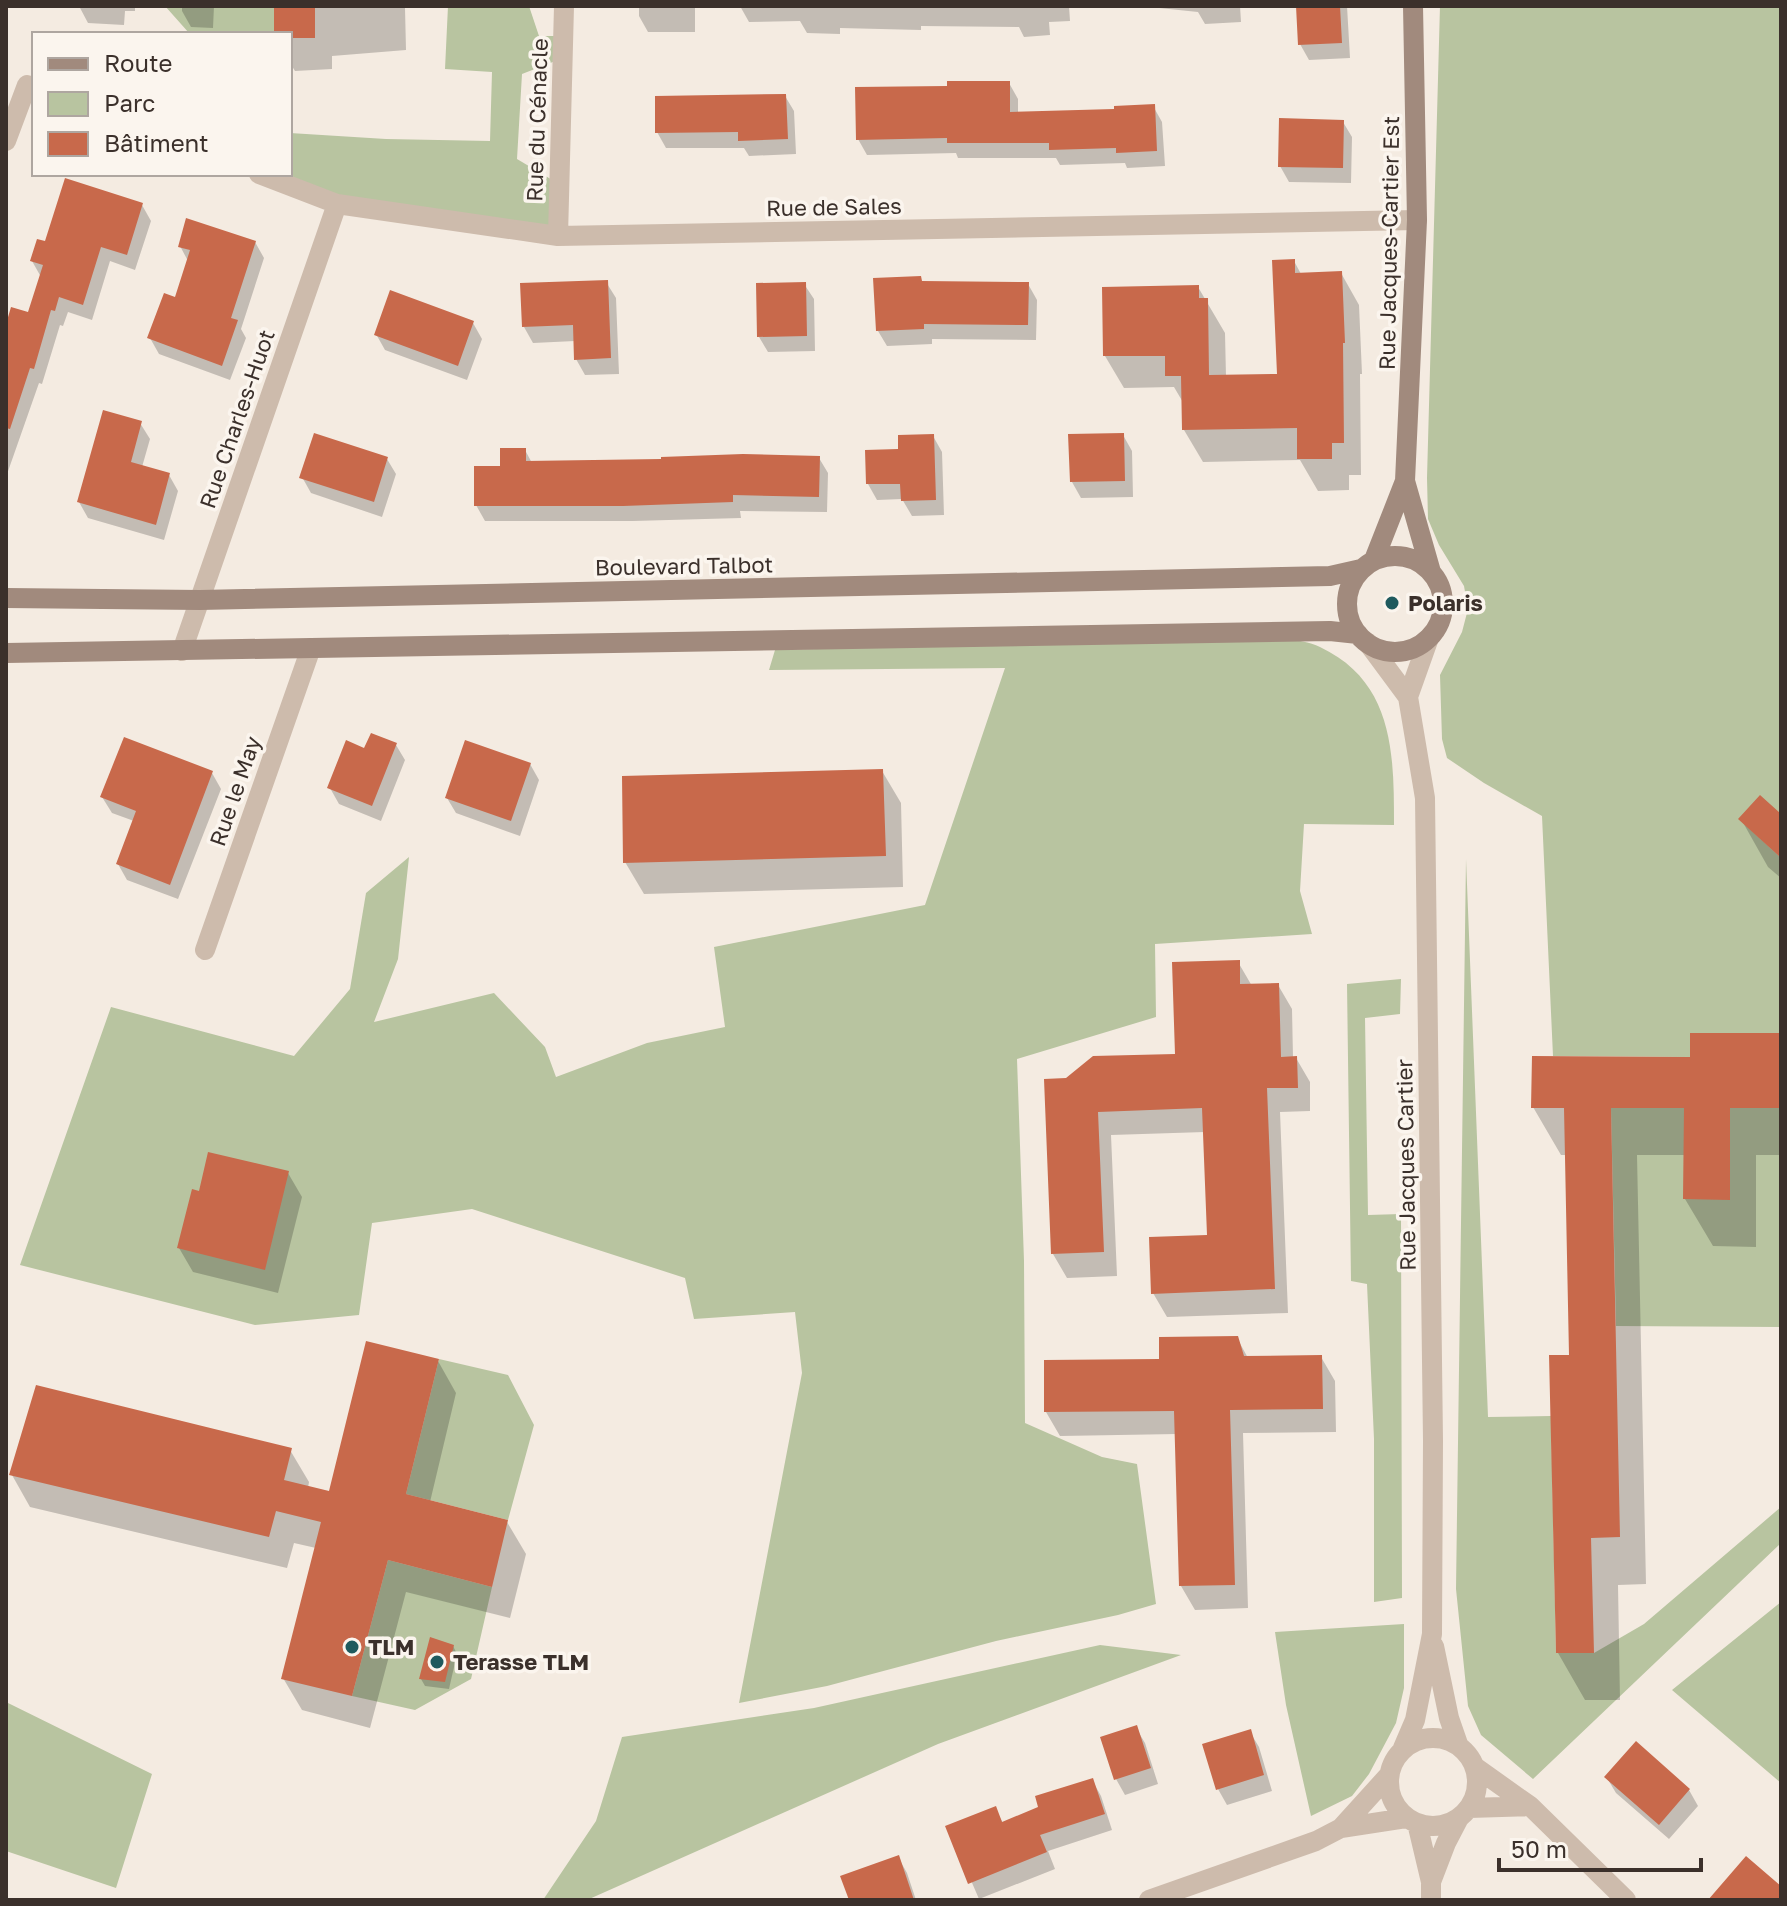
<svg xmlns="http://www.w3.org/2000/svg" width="1787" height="1906" viewBox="0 0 1787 1906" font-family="'Golos Text',sans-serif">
<rect width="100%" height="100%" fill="#f4ebe1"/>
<path fill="#b8c4a0" d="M165,6H274V34L189,33Z
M448,6H529L539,36H564L563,58L522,74L517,159L559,184L558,236L337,204L259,174H290V133L386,139L490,141L492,72L445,69Z
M1440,6H1781V814L1739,819L1781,858V1033H1690V1057L1553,1056L1542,816L1484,783L1447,758L1442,739L1440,675L1462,632L1468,609L1464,586L1439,545L1428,519L1427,478Z
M1284,638C1296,640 1310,642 1320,647C1394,682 1394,754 1394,825L1304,824L1300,891L1312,934L1155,944L1156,1017L1017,1059L1024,1261L1025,1423L1102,1457L1137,1464L1156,1604L1118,1615L996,1641L827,1686L739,1703L802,1373L795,1312L694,1319L685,1278L472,1209L372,1223L359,1315L255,1325L20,1265L111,1007L294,1056L350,989L366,893L409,857L398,959L374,1022L494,993L545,1047L556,1077L647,1043L725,1027L714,947L925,905L1005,668L769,670L775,650Z
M1466,859L1488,1417L1551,1416L1556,1653H1594L1644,1624L1781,1507V1543L1533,1779L1481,1735L1468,1706L1456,1589Z
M1401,979L1400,1014L1365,1018L1368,1215L1401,1214L1402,1598L1374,1602V1439L1367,1284L1351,1281L1347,984Z
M1611,1108H1781V1327L1616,1326Z
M439,1359L508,1375L534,1425L508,1520L406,1494Z
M388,1560L492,1587L471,1679L415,1710L352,1696Z
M1781,1602V1783L1672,1690Z
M1404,1624V1688L1396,1723L1369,1774L1352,1796L1311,1816L1286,1705L1275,1632Z
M1100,1645L1181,1655L938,1744L587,1900H543L596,1821L622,1737L814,1708Z
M6,1702L152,1774L116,1888L6,1851Z"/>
<path fill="#0003" d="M79,6H135V11H125L124,25L88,23Z
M182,6H214L213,28L191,27L182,11Z
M276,6H422L405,8L406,50L332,56V69L295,71L290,63V34H276Z
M639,6H695V32H648L639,16Z
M740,6H1069L1070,21L1049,22L1050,35L1024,37L1019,27L921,26V30L840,28V34L807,33L800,21L749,22Z
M1140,6H1240L1241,22L1205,24L1198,12Z
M1297,6H1347L1350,58L1309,60L1300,44Z
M1009,83L1018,99V114L1116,111L1153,106L1162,122L1165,166L1127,168L1125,163L1060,165L1056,158H958L956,153L867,155L858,139L949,87Z
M785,96L794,111L796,154L749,156L744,148H666L657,132Z
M1343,122L1352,137L1351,183L1289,182L1280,166Z
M142,205L151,221L135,270L110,261L92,320L68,312L63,326L60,325L42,384L39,383L6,477V331L29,314L41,277L32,261L46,244Z
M255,242L264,258L241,329L246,338L230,380L159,354L150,338L176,299L188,261L180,246Z
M1294,261L1301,274L1341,273L1359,305L1362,374H1360L1361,475H1349V490L1318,491L1300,460L1203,462L1184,430V404L1174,387L1124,388L1105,356L1198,287L1225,333L1226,377L1279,376Z
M606,282L616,298L619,374L585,375L576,359L575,341L533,343L524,327Z
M923,283L1028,284L1037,300L1036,340L932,339V344L887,346L878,331Z
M804,284L814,299L815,351L768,352L759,337Z
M473,323L482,339L467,380L385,350L376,334Z
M140,423L150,439L142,467L169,475L178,491L164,540L88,518L79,502Z
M1123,435L1132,451L1133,497L1081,498L1072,482Z
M933,436L942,452L944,515L912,516L902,499L877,500L868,484L901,451Z
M525,450L532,463L819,458L828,473L827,512L740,511L741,518L633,521H485L476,505Z
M387,459L396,474L382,517L311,493L302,477Z
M396,745L405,760L381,821L339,804L330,788Z
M530,764L539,780L520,836L456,813L447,798Z
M882,771L901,803L903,887L644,894L625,862Z
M212,773L221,789L178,899L127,880L118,864L134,821L112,813L102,797Z
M1781,817V878L1768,867L1741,819Z
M1238,962L1252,986L1278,985L1292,1009L1293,1058H1296L1310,1082V1111L1280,1112L1288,1313L1167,1317L1153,1293L1209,1237L1205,1132L1111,1135L1117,1276L1067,1278L1053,1254L1066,1080L1177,1056Z
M1781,1035V1155H1756V1247L1713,1246L1685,1199V1155H1637L1646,1584L1618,1585L1620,1700H1585L1558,1653L1571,1357L1567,1155H1561L1533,1107Z
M288,1173L302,1197L278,1293L193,1272L179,1248L200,1193Z
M1237,1338L1248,1358L1321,1357L1335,1381L1336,1432L1243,1433L1248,1608L1195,1610L1181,1586L1177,1434L1060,1436L1046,1412L1161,1361Z
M438,1361L456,1393L430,1502L507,1522L526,1554L510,1618L406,1592L370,1728L302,1710L283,1678L316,1548L294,1543L287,1568L30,1507L12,1475L290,1450L309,1482L308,1488L330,1493Z
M453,1646L457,1654L449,1689L425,1686L421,1679Z
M1136,1728L1145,1743L1158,1784L1125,1795L1116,1779Z
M1250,1732L1259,1747L1272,1791L1227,1805L1218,1789Z
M1607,1778L1689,1790L1698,1806L1669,1839L1616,1793Z
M1092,1780L1101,1796L1112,1830L1048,1851L1055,1869L979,1899L948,1827L995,1808L1003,1823L1041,1808Z
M898,1857L907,1873L916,1900H851Z"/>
<path fill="#c8694b" d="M274,6H315V38H290V34H274Z
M1296,6H1340L1342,43L1298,45Z
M947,81H1010V112L1114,109V106L1155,104L1157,151L1116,153V148L1049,150V143H947V138L856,140L855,87L947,86Z
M786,94L788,139L738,141V132L655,133V96Z
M1279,118L1344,120L1343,168L1278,167Z
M65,178L143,203L127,255L101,247L83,305L59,297L55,311L51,310L34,369L30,368L10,429L6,428V324L11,307L28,312L43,265L30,261L37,239L45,241Z
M186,218L256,241L231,318L238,320L222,366L147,338L164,293L175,297L190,250L178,247Z
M1295,259V273L1342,271L1345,343H1343L1344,443H1332V459H1297V428L1182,430L1181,376H1165V356H1103L1102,287L1199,285V298H1208L1209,375L1277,374L1272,260Z
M921,276L922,281L1029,282L1028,325L924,324V329L876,331L873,278Z
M608,280L611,358L574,360L573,325L522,327L520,283Z
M806,282L807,336L757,337L756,283Z
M390,290L474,321L458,366L374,335Z
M103,410L142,421L131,462L170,473L156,525L77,502Z
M314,433L388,457L374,502L299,478Z
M1124,433L1125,481L1070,482L1068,434Z
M934,434L936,500L901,501L900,484H866L865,450L898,449V435Z
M500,448H526V461L661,459V457L743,454L820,456L819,497L733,495V502L623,506H474V466H500Z
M371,733L397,743L372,806L327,788L346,740L364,748Z
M124,737L213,771L170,885L116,864L136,811L100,797Z
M465,740L531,763L511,821L445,798Z
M883,769L886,856L623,863L622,776Z
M1760,795L1781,814V858L1738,819Z
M1240,960V984L1279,983L1281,1057L1297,1056L1298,1088H1267L1275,1289L1151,1294L1149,1237L1207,1235L1202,1108L1098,1112L1104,1252L1051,1254L1044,1079L1066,1078L1093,1056L1175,1054L1172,962Z
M1690,1033H1781V1108H1730V1200L1683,1199L1684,1108H1611L1620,1537L1591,1538L1594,1653H1556L1549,1355H1569L1564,1108H1531L1532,1056L1690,1057Z
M208,1152L289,1171L265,1270L177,1248L192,1189L199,1191Z
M1238,1336L1244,1356L1322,1355L1323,1409L1230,1410L1235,1585L1179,1586L1174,1411L1044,1412V1360L1159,1359V1337Z
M366,1341L439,1359L406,1494L508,1520L492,1587L388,1560L352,1696L281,1679L321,1522L276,1511L269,1537L9,1475L36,1385L292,1448L284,1480L329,1491Z
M430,1637L454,1645L445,1682L419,1679Z
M1137,1725L1151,1768L1114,1780L1100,1737Z
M1251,1729L1264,1775L1216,1790L1202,1744Z
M1636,1741L1690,1789L1659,1825L1604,1777Z
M1093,1778L1105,1814L1040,1835L1047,1852L968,1884L945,1826L996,1806L1002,1822L1038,1807L1035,1796Z
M899,1855L914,1900H849L840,1876Z
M1746,1856L1781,1886V1900H1708Z"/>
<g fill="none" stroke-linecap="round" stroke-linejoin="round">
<path stroke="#cdbbac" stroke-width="20" d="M6,141L27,85L34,88
M259,174L337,204L558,236L1417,220
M558,236L564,6
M1368,643L1408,697L1425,798L1433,1441L1432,1634L1415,1720L1403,1748
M182,651L337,204
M1408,697L1429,638
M205,950L311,648
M1434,1646L1449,1718L1458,1744
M1389 1782a44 44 0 1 1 88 0a44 44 0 1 1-88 0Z
M1475,1767L1530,1806L1626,1900
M1469,1808L1530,1806
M1417,1823L1431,1882V1900
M1341,1828L1406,1818
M1431,1882L1446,1843L1459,1818
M1149,1900L1316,1841L1341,1828L1389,1775"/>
<path stroke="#a18a7d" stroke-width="20" d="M1405,481L1431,572
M1347 604a48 48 0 1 1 96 0a48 48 0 1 1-96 0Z
M1374,560L1405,481L1417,220L1413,6
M6,598L200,600L1330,576L1361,569
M6,653L1330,631L1358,634"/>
</g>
<g fill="#1f5a5e" stroke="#fbf5ee" stroke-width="3">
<circle cx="1392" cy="603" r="8"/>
<circle cx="352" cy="1647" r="8"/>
<circle cx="437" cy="1662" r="8"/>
</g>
<g text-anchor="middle" stroke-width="7" stroke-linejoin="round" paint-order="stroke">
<g font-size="22" fill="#3b302b" stroke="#fbf5ee">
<text transform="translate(537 120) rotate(-88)" y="8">Rue du Cénacle</text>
<text transform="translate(834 207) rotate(-1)" y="8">Rue de Sales</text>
<text transform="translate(1389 243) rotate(-89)" y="8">Rue Jacques-Cartier Est</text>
<text transform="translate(237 419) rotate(-71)" y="8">Rue Charles-Huot</text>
<text transform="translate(684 566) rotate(-1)" y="8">Boulevard Talbot</text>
<text transform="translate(235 791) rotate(-71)" y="8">Rue le May</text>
<text transform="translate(1406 1165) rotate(-91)" y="8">Rue Jacques Cartier</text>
</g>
<g font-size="22" font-weight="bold" fill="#3b302b" stroke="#fbf5ee" text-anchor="start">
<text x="1408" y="611">Polaris</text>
<text x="368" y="1655">TLM</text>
<text x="453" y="1670">Terasse TLM</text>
</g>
</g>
<rect width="1787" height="1906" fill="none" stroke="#3b302b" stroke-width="16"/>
<rect x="32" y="32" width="260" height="144" fill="#fbf5ee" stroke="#aea6a0" stroke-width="2"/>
<rect x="48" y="58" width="40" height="12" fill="#a18a7d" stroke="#aea6a0" stroke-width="2"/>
<text x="104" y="72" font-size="24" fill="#3b302b">Route</text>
<rect x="48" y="92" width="40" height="24" fill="#b8c4a0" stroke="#aea6a0" stroke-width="2"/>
<text x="104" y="112" font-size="24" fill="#3b302b">Parc</text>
<rect x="48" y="132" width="40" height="24" fill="#c8694b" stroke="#aea6a0" stroke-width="2"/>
<text x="104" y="152" font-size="24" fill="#3b302b">Bâtiment</text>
<path d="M1499 1858v12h202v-12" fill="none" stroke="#3b302b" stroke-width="4"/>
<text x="1511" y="1858" font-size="24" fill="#3b302b" stroke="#fbf5ee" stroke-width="6" paint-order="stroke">50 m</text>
</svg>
